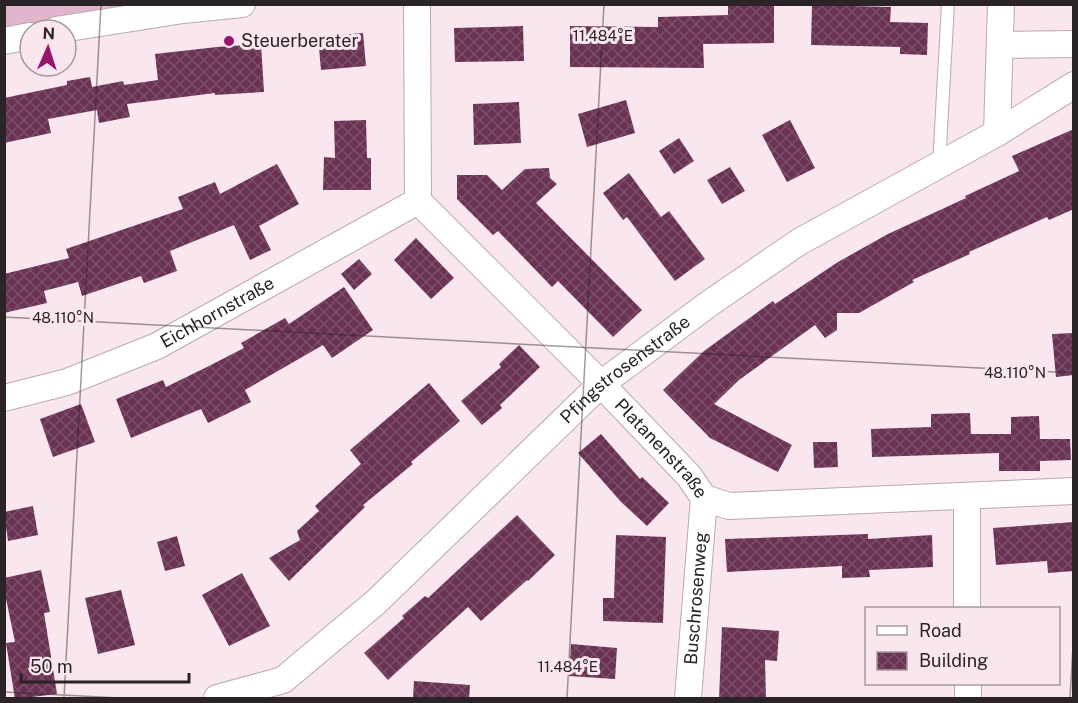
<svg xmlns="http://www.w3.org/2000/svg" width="1078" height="703" viewBox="0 0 1078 703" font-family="'Public Sans',sans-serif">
<defs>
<pattern id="building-cross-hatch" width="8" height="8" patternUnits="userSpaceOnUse" patternTransform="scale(1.5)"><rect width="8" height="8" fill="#6a3353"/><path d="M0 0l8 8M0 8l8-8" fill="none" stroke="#7b4f68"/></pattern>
</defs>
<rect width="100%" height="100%" fill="#f9e6ef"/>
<path fill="#e1b6cc" d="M5,4L182,5L5,28Z"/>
<path fill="url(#building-cross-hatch)" d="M728,4H774V43L703,44L704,68L570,67V26L658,27V17L728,15Z
M812,5L891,7L890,22L928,23L927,55L900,54V47L811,45Z
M523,26L524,61L455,62L454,28Z
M363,33L366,66L321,70L318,37Z
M261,44L264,92L215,95V93L127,104L130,117L99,123L97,110L48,119L51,133L4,143V98L67,85V81L90,77L92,87L123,81L124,85L158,80L155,54L217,47Z
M626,100L635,133L587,147L578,114Z
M519,102L521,143L474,145L473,104Z
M366,120L367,158H371V190H323L324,157L335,158L334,121Z
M790,120L815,168L787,182L762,135Z
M1074,129V209L1049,220L1047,217L969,252L970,254L912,280L914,282L859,313H837V330L825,338L815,325L739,380L714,404L792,445L778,472L710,438L663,390L704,351L773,301L775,304L838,262L888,234L966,198L965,196L1019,171L1012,156Z
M679,138L694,161L674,174L659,151Z
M277,164L299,204L259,226L271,250L250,260L234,225L170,251L177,271L144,283L141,276L82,296L78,282L44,291L47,303L4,313V274L69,258L66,249L183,209L178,197L215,182L220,194Z
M730,167L745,191L722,204L707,180Z
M549,168L550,178L557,184L536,203L642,310L613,337L558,281L552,287L498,231L493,235L457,199V175H487L502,190L525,169Z
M629,173L661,217L669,211L705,259L675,281L627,217L623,220L603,193Z
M416,238L454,278L431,299L394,260Z
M359,259L372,274L354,290L341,274Z
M344,287L373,330L332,358L323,345L245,390L251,402L208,423L201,409L131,438L116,399L163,380L166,387L207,367L244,348L241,343L285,318L289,324Z
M1074,333V375L1056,377L1052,334Z
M519,345L540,367L500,405L502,408L482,425L461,401L501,367L499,364Z
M429,383L460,421L411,462L413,464L363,505L365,507L289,581L269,558L300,540L297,531L319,511L315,506L361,464L350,450Z
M81,404L95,442L53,457L40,419Z
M970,413L971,434H1011V417L1039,416L1040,439H1070L1071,460L1040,461V471H999V453L872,457L871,429L931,427V414Z
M601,434L640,479L642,477L669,503L647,526L621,502L578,453Z
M813,442H837L838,467L814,468Z
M33,506L38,535L8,541L4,512Z
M517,515L555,555L528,581L527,580L481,621L468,607L388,680L364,653L404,618L402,616L425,596L428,598Z
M1074,522V571L1048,573L1047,561L996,565L993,528Z
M868,534V539L932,535L933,567L869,570L870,577L842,578V566L727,572L725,539Z
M616,535L666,537L663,623L603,621V598H614Z
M177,536L185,566L165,571L157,542Z
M41,570L50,612L44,613L57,694L15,699L6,643L15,642L4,589V578Z
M242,573L270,626L229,646L202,595Z
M121,590L135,645L98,654L85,598Z
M722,627L779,631L777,661L765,660L766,699H719Z
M571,644L617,648L615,679L569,676Z
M414,681L470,685L469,699H413Z"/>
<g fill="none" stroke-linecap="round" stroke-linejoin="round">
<g stroke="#bba9b2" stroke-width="14">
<path id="service" d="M939,165L948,4"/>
</g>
<g stroke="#bba9b2" stroke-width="28">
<g id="minor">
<path id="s1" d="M417,4L418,201L601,384L689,476L704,498L729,506L1074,491"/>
<path d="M56,30L183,10L242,4"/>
<path d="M4,41L30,36"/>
<path d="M1000,45L1074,44"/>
<path d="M997,133L1001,4"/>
<path id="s2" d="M4,398L67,382L157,346L418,201"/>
<path d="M967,497V608"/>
<path d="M968,684V698"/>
<path id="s3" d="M217,698L283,680L376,602L601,384L710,303L799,242L997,133L1074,85"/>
<path id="s4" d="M688,698L704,498"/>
</g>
</g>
<use href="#service" stroke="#fff" stroke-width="12"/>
<use href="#minor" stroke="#fff" stroke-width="26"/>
</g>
<path fill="none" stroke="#2a2327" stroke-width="1.5" stroke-opacity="0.45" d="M4,317L1074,373M4,692L120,698M64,698L101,4M567,698L604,4M1070,698L1074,629"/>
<circle fill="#97166d" stroke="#f9e6ef" stroke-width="2" cx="229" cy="41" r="6"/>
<g text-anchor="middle" stroke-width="6" stroke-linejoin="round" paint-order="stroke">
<g font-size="18" fill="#2a2327" stroke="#f9e6ef" text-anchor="start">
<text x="241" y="47">Steuerberater</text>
</g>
<g font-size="18" fill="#2a2327" stroke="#f9e6ef">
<text dy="6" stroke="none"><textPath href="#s2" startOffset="231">Eichhornstraße</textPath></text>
<text dy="6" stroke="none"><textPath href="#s3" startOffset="531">Pfingstrosenstraße</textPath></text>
<text dy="6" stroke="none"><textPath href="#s1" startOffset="544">Platanenstraße</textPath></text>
<text dy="6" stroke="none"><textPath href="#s4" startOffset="100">Buschrosenweg</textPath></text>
</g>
</g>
<g font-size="15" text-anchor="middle" fill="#2a2327" stroke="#f9e6ef" stroke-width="6" stroke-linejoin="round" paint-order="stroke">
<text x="603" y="41">11.484°E</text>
<text x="63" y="323">48.110°N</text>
<text x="1015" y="378">48.110°N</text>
<text x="568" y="672">11.484°E</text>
</g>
<rect width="1078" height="703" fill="none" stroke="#2a2327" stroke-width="12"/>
<rect x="865" y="607" width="195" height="78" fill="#f9e6ef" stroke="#a6989f" stroke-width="1.5"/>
<rect x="877" y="626" width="30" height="9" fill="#ffffff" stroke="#a6989f" stroke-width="1.5"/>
<text x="919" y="637" font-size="18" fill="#2a2327">Road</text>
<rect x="877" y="652" width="30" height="18" fill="url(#building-cross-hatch)" stroke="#a6989f" stroke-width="1.5"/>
<text x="919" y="667" font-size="18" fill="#2a2327">Building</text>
<g transform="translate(48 48) rotate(3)"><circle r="28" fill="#f9e6ef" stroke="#a6989f" stroke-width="1.5"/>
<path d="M0-4.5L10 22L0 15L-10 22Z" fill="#97166d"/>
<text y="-9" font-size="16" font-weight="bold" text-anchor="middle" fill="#2a2327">N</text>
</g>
<path d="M21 673v9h168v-9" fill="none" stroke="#2a2327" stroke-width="3"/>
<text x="30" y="673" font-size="18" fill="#2a2327" stroke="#f9e6ef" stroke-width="4.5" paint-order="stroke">50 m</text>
</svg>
